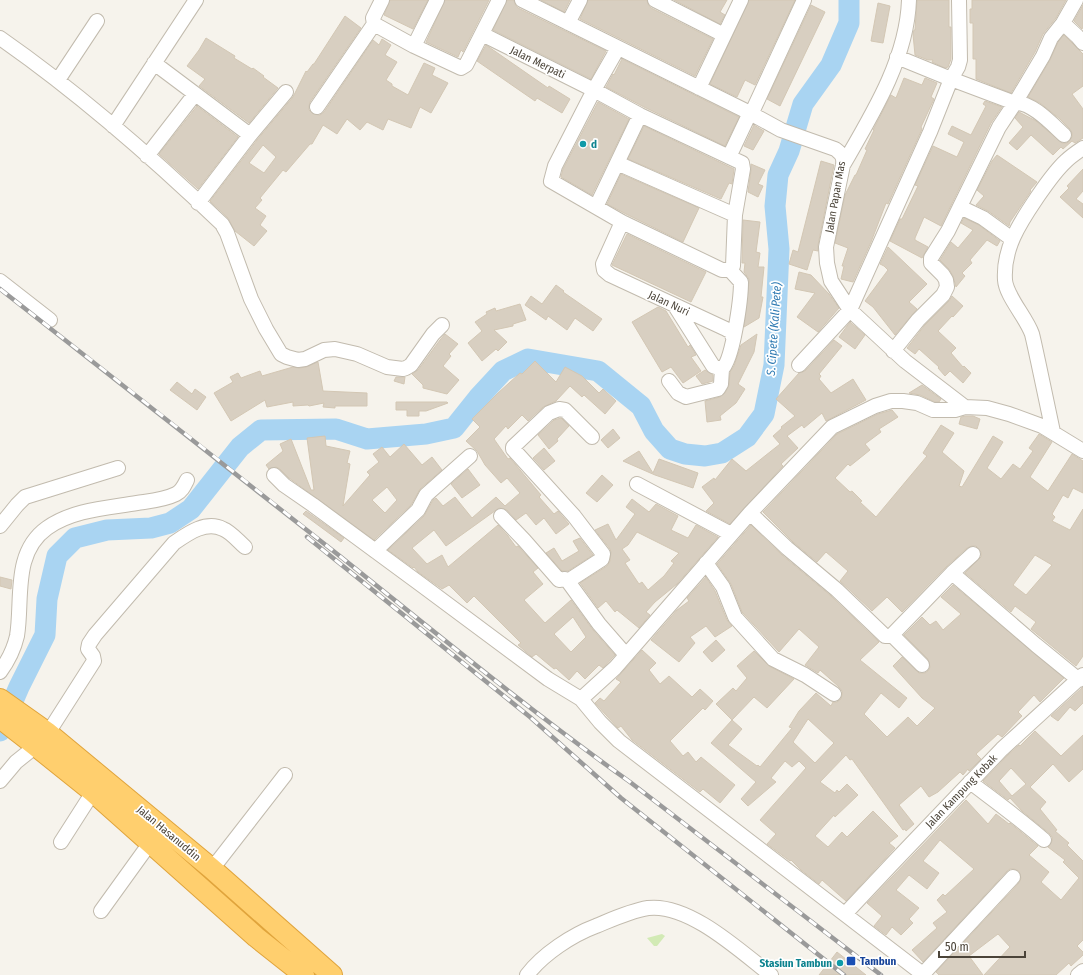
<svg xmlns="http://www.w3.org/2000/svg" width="1083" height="975" viewBox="0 0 1083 975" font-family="'Fira Sans Condensed',sans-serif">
<rect width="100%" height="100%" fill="#f6f3ec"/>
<path fill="#d2eab5" d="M662,934L665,936L657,946H654L647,938Z"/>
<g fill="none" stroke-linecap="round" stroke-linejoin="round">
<path stroke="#a9d4f2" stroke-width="21" d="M0,731L19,687L45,635L47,599L57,556L75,538L107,530L151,528L170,523L191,509L240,447L261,430L336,429L367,439L426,434L454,428L478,398L503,371L528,359L598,371L641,406L654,431L670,449L685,454L705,456L722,453L747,437L764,414L774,365L779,249L775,206L778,175L789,151L803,104L831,65L849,23V0"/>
</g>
<path fill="#d8cfc1" stroke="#d3c7b4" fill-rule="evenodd" d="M390,0H428L413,29L384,15Z
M445,0H489L463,52L461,50L458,57L426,42Z
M507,0H514L515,4L518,8L606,51L591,79L493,30Z
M541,0H570L564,12Z
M588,0H647L648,4L651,8L713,39L695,76L580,19Z
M674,0H727L720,12L725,15L720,24Z
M749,0H795L755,85L745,80L737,97L710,84Z
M917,0H949V27H951V59L948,67L945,68L932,62L933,60H928L915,55L913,34L914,30H915Z
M972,0H1066L1056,18L1043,34L1035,52L1011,93L976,79V59H973V23H970V9H972Z
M878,3L890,6L883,43L871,41Z
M811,5L825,12L780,106L767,99Z
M1083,5V27L1082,29L1074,21Z
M345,16L361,28L310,102L309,106V110L313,114L320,115L324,112L373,40L379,45L382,39L391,45L385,55L397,62L386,80L392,84V86L408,95L424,63L435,68L432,75L448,83L431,113L420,107L411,128L388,119L383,130L367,122L360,130L347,119L337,134L323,125L312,144H310L286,172L283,170L260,198L262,200L255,208L266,216L260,225L267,231L254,246L235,231L228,218L210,201L257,140L293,97L306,71L307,72L313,64H314ZM263,145L276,157L264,173L249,163Z
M1064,35L1083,54V86L1072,94L1083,109V138L1075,143L1072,141L1063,149L1061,147L1053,155L1031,135L1017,150L1009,143L1023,127L1015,118L1019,112L1036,121L1062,143H1067L1072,137V133L1070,129L1060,119L1040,103L1028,97L1050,60L1058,42Z
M206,38L235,56L234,58L252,69L253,68L264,76L263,77L278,88L249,123L199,86L205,79L187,66L199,50Z
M486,45L548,88L549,86L570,99L562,113L537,98L535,101L477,61Z
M622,59L739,117L725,146L644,107L606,87L613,74L614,75Z
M904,78L922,85L925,78L937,83L931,97L934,99L921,127L922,129L888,204L886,203L871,242L853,282L841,279L844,266H842L848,248L835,243L845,195L855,175H856L867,150L865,149L874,130H873L891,95L896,98Z
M985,101L1002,107L991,123L941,226L924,217L915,238V240L928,247L922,258L890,241L900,219H902L918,186L915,185L933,146L957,157L964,142L948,134L952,126L971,135L986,106L983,104Z
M598,102L629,119L592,195L561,177L563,169Z
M197,106L238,137L198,189L159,154Z
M754,125L764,131L753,150L744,146Z
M644,126L734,169L732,184L729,183L721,199L628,159Z
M997,155L1037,182L1030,190L1031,191L1010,222L1009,226L988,211L976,205L984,196L977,190L992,161Z
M821,161L834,165L818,245V251L813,250L807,270L789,264L793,250L798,252Z
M751,164L765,170L758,184L763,186L758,197L748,192L751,170Z
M1083,169V191L1076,199L1083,204V218L1060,197L1069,188L1067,186Z
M621,174L699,208L683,242L626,214L607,204Z
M964,218L979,225L1000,241L997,246L987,240L970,260L972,263L962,273L965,276L956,287L953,276L949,269L940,260L951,242L958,248L973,230L961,223Z
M743,220L760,222L756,252L760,253L758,267H764L761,297H763L759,318L744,327L749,282V279L744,272L745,263H742Z
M627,234L706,272L691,302L612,265Z
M888,247L927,284L909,302L917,309L895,335L873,307L865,301L888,270L884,266L880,264Z
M799,272L811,275L829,294L839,308L818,332L797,317L815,293L795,289Z
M556,285L564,291L563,292L602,319L593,331L575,318L567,330L548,316L546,320L525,305L531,296L542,304Z
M952,296L963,306L953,317L952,316L938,331L956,348L951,353L963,367L964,366L971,373L963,383L950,371L945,376L938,368L939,367L919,349L915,354L907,348L924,326L949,301Z
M520,304L526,320L513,324V326L494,330L507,342L498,351L496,349L482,361L468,343L482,331L475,322L487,314L486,312L495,308L496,311Z
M658,307L666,311L688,347L690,345L696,355L691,357L701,371L683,383L671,367L662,372L632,322Z
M850,322L865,335L855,349L839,337Z
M445,334L458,344L449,354L451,356L443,366L459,380L447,394L423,388V385L412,374L418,370L440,340Z
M757,334L754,352L738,384L745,389L736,403L720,416L721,420L707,422L705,401L720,397L725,393L729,385L730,372L734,366L741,345Z
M834,340L842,346L819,374L821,376L819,379L831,393L853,379L866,400L826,421L822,413L804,428L802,425L787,436L798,448L781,464L783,466L730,524L706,511L714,503L702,487L714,478L715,480L732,459L746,471L780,444L773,436L782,428L781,427L795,416L776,399L799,373L805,371Z
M535,361L556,382L565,367L582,376L599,393L603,389L616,401L605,414L584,395L582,397L570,386L556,401L543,407L528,421L522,415L508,429L506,426L494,439L508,459L510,458L541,495L539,497L554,514L558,511L569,524L556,534L544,518L536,525L526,513L516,520L507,510L499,508L446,546L434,530L412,548L427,564L442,555L448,567L498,525L508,536L516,547L518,546L538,568L533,572L543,584L524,600L545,623L571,600L593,630L615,655L603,668L599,665L585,679L577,671L569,680L556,668L554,669L536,654L532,657L518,645L521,643L474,596L467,603L449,585L442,589L418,572L414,567L413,568L388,550L424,516L433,500L436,498L443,506L455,497L472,518L496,497L505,506L520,493L507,478L501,483L485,465L477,451L466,441L480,427L472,419L498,393L520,373L522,374ZM573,617L586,637L571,652L554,634Z
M318,362L323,391L367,393V406H335V408L323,407L324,403L309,406L308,405L293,406V402L267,407L265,400L231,421L214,393L233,382L230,377L238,373L241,378L260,371L262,376L293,367L299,368L306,367Z
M705,370L713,375V381L702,384L696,376Z
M396,377H405L404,384L394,381Z
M177,382L192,394L195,389L206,397L197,410L170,390Z
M922,385L941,399L939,402H935L920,395L909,393Z
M396,402H447L448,403L426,411H419V416H407V410H396Z
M892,410L898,417L879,429L881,432L865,444L870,450L850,466L848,464L835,478L850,492L852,491L862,501L860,502L876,517L927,456L923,453L941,425L954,433L942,452L964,471L959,486L962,487L993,436L1003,442L987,468L1001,479L1013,464L1020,469L1033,451L1029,448L1039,434L1052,442L1030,477L1048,491L1072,454L1083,461V493L1073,488L1068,498L1063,495L1052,514L1055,517L1052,521L1070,530L1083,509V656L1076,666L1031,629L1036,622L1015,606L1011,612L965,573L981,557V552L976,546H972L967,548L946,567L902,612L887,597L872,611L840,581L848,571L826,552L817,562L793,542L763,512L837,434L878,414ZM1035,555L1052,565L1026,595L1013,585Z
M966,416H973L980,419L977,429L959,424L961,417Z
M561,418L569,426L557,439L558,441L549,449L538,435L554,420Z
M613,429L620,438L608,448L601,440Z
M325,436L326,446L350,451L347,463L350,464L343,506L370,475L367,472L379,462L373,454L382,447L390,457L404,444L422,465L432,457L442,470L420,489L411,505L374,540L289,478L280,469L276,467L269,469L266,465L283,451L280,444L291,439L311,490H314L307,438ZM387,487L397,500L385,513L372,500Z
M544,448L555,461L544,470L533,458Z
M639,451L653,473L659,459L698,473L693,488L655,475L623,461Z
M468,469L480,485L462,498L451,484Z
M602,475L613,485L597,502L586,493Z
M632,499L649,512L656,504L678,516L671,530L688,538L696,525L718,537L677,584L655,602L646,612L650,615L639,628L617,610L615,612L606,601L598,608L580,583L607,566L610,561L611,552L610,549L595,530L608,524L616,540L635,514L626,507ZM637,532L679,553L671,561L674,563L664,576L648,590L642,582L639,584L625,563L630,560L622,549L628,545Z
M306,511L344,538L341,542L303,514Z
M751,525L782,555L831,596L879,642L860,660L907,698L899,708L881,693L864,714L887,737L908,717L917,726L935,708L922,698L893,666L902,657L919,673H925L928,671L930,667L928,659L904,635L922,617L930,625L936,621L943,630L961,614L941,597L953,585L1064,678L1040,702L1034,695L1018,712L1022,716L1002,737L998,734L976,754L981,759L969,771L968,769L963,775L960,772L938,792L929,797L921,786L899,805L914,824L906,831L905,829L903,830L852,759L850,760L846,755L820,782L835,793L837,790L839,792L847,784L858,795L835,817L834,815L815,836L828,847L842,832L847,837L873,811L898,836L889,843L895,848L846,901L822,880L819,884L801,870L791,860L790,861L767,844L776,834L760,820L806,768L799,761L792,767L785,761L771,778L776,782L748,806L741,799L756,782L711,743L732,720L742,729L728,745L757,766L758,765L760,767L792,728L789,727L799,711L816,693L831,706L833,702H837L841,699L842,695V691L839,687L820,670L818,673L805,665L819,647L799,629L779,652L742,612L731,584L717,564ZM808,719L834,743L815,763L793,742Z
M580,538L593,555L568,571H562L546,553L554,548L562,561L579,551L573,541Z
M0,577L12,580L11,589L0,586Z
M706,577L715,591L727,620L732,626L715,637L706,626L690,637L695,643L679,662L651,640L677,610L689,601L687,598Z
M716,640L725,650L712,662L703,652Z
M642,650L656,663L649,670L660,684L669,676L692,697L700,689L713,701L705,710L703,708L670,741L683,756L688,752L696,762L701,757L735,785L720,803L703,789L700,792L632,740L621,726L618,728L595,703L600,698L604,701L621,682L616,679Z
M754,651L769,666L794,679L767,708L754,697L732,720L716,704L733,688L736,691L747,678L737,666Z
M1083,687V703L1075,711L1070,707L1058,721L1051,716Z
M1035,731L1061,756L1083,735V769L1069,782L1053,764L1030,787L1046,802L1040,809L1057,830L1055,831L1069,843L1067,845L1083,861V940L1077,946L1083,952V955L1071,966L1069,963L1056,975H984L1010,947L998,934L969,956L983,975H939L936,972L1019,883L1021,878L1019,871L1014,869H1010L1007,871L923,962L912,950L937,928L933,923L947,912L937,900L943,894L945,896L974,869L940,840L923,861L939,873L927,889L909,875L896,890L919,908L909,919L913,923L901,935L892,927L886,935L874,926L882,916L867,903L966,800L988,824L996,814L1009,824L1010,823L1038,846L1029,855L1049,872L1041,882L1061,900L1079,878L1063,862L1065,860L1048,847L1052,841V837L1050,834L1022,811L1010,798L1008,800L983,781L1008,755L1019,745L1020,746ZM1011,768L1026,784L1012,796L999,781Z
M837,952L866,975H819Z"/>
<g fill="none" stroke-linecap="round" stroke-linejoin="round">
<g stroke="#c2bbae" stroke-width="16">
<path id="minor" d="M522,0L750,113L781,130L835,149C842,154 844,157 843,165L826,247L827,263L831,281L850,310L905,361L965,407L987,408L1009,414L1042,426L1083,451
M655,0L724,35
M568,23L580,0
M1063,23L1077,36L1083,43
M374,24L414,46L461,68L466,65L499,0
M374,24L373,18L382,0
M482,34L594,90L640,115L742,163L743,169L735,215L733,266L730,270H722L622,222L551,181L555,166L594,90L618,48
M0,38C79,93 152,157 222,224L227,233L251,299L266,329L281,354L287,357L298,360L305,359L324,350L335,349L357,354L387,367L403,369L406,368L411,365L433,334L442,325
M414,46L437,0
M897,57L951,79L1015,103C1031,101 1053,125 1064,135
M154,63L250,135
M58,80L97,21
M699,88L741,0
M317,107L374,24
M113,126L196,0
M147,156L195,94
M729,157L747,119L754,108L804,0
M617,163L735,215
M843,165C872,115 907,59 909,0
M198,203L250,135L286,92
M596,207L640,115
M960,207L983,218L1012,239
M622,222L603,264L604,270L610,275L726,329L730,331L733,337
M0,281L50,320
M675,306L713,366L722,369C733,360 741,298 741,282L730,270
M893,351L918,320L943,295L947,287L946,280L943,275L931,263V258L948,231L999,127L1015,103L1043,56L1051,38L1063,23L1076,0
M799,365L850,310L930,132L951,79L958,67L960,60L959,0
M669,381L678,393L686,397L718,389L721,384L722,369
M1053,432C1048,408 1043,384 1038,361C1036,352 1034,342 1032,334C1026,317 1006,296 1005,280C1003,249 1019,224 1036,199C1045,186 1054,172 1066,161C1071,156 1077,152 1083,148
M274,475L284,485L313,505L423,586L548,679L581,699
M637,484L731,534
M750,513L787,548L837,590L885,636H889L892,635L952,573L1036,645L1079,680
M501,516L524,540L559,580L565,579L567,580L599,624L626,655
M0,526L17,505L25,497L118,468
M375,551L418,510L426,495L470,456
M706,563L723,587L735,617L773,659L805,675L834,694
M952,573L973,554
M568,581L602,559L603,554L574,516L513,449V447L549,413L559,409L565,410L592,437
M892,635L922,665
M0,672C8,661 14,649 17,636C23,600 12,553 47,528C72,510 107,508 137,503C150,501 164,500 176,494C182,491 184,486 187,480
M48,733L94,661L93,656L88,649L89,644L95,635L174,543C187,534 206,520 223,529C231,532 238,541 245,547
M0,781L16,762L36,746
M970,782C995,801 1020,819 1044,840
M61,842L93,792
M211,868L219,860L285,775
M101,911L150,843
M845,914L892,864L1002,749L1083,675
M923,974L1013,877
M527,975C543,954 572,935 596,926C613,919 630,911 648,908C689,903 740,951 771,975
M924,975L619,741L600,722L581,699L615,668L750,513L832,427L875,406L891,401H903L917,403L933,410H955L965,407
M1078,975L1083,971"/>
</g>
<g stroke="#e0a43c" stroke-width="22">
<path id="highway" d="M0,699L48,733L211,868L332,975
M0,718L27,739L93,792L256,937L304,975"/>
</g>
<use href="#minor" stroke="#fff" stroke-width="14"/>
<use href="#highway" stroke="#ffcf6e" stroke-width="20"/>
<g stroke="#9a9a9a" stroke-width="4.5">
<path id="rail" d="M0,289C114,378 228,467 341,557C436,633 530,711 630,782L881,975
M307,537L530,717L621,798L844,975"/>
</g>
<use href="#rail" stroke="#fff" stroke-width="3" stroke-dasharray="9" stroke-linecap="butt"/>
</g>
<g fill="#0f9aa8" stroke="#fff" stroke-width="1.5">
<circle cx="583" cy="144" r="4"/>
<circle cx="840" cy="963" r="4"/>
</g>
<rect fill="#1a4fb4" stroke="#fff" stroke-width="1.5" x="846" y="956" width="10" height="10" rx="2"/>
<g text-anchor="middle" stroke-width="3.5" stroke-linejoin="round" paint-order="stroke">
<g font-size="11" fill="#4b4439" stroke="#fff">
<text transform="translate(538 62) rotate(26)" y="4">Jalan Merpati</text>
<text transform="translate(835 197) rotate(-80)" y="4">Jalan Papan Mas</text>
<text transform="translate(669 303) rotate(25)" y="4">Jalan Nuri</text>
<text transform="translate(961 791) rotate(-46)" y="4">Jalan Kampung Kobak</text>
<text transform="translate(169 833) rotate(40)" y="4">Jalan Hasanuddin</text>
</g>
<g font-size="11" font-weight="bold" fill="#0d838f" stroke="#fff" text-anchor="start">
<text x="591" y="148">d</text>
<text x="832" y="967" text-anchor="end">Stasiun Tambun</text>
</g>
<g font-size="11" font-weight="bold" fill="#164399" stroke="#fff" text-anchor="start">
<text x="860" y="965">Tambun</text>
</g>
<g font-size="12" font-style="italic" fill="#2e7ab2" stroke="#fff">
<text transform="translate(774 329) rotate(-86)" y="4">S. Cipete (Kali Pete)</text>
</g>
</g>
<path d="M939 951v6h86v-6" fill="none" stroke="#4b4439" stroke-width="2"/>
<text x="945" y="951" font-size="12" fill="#4b4439" stroke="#ffffff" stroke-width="3" paint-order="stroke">50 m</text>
</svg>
